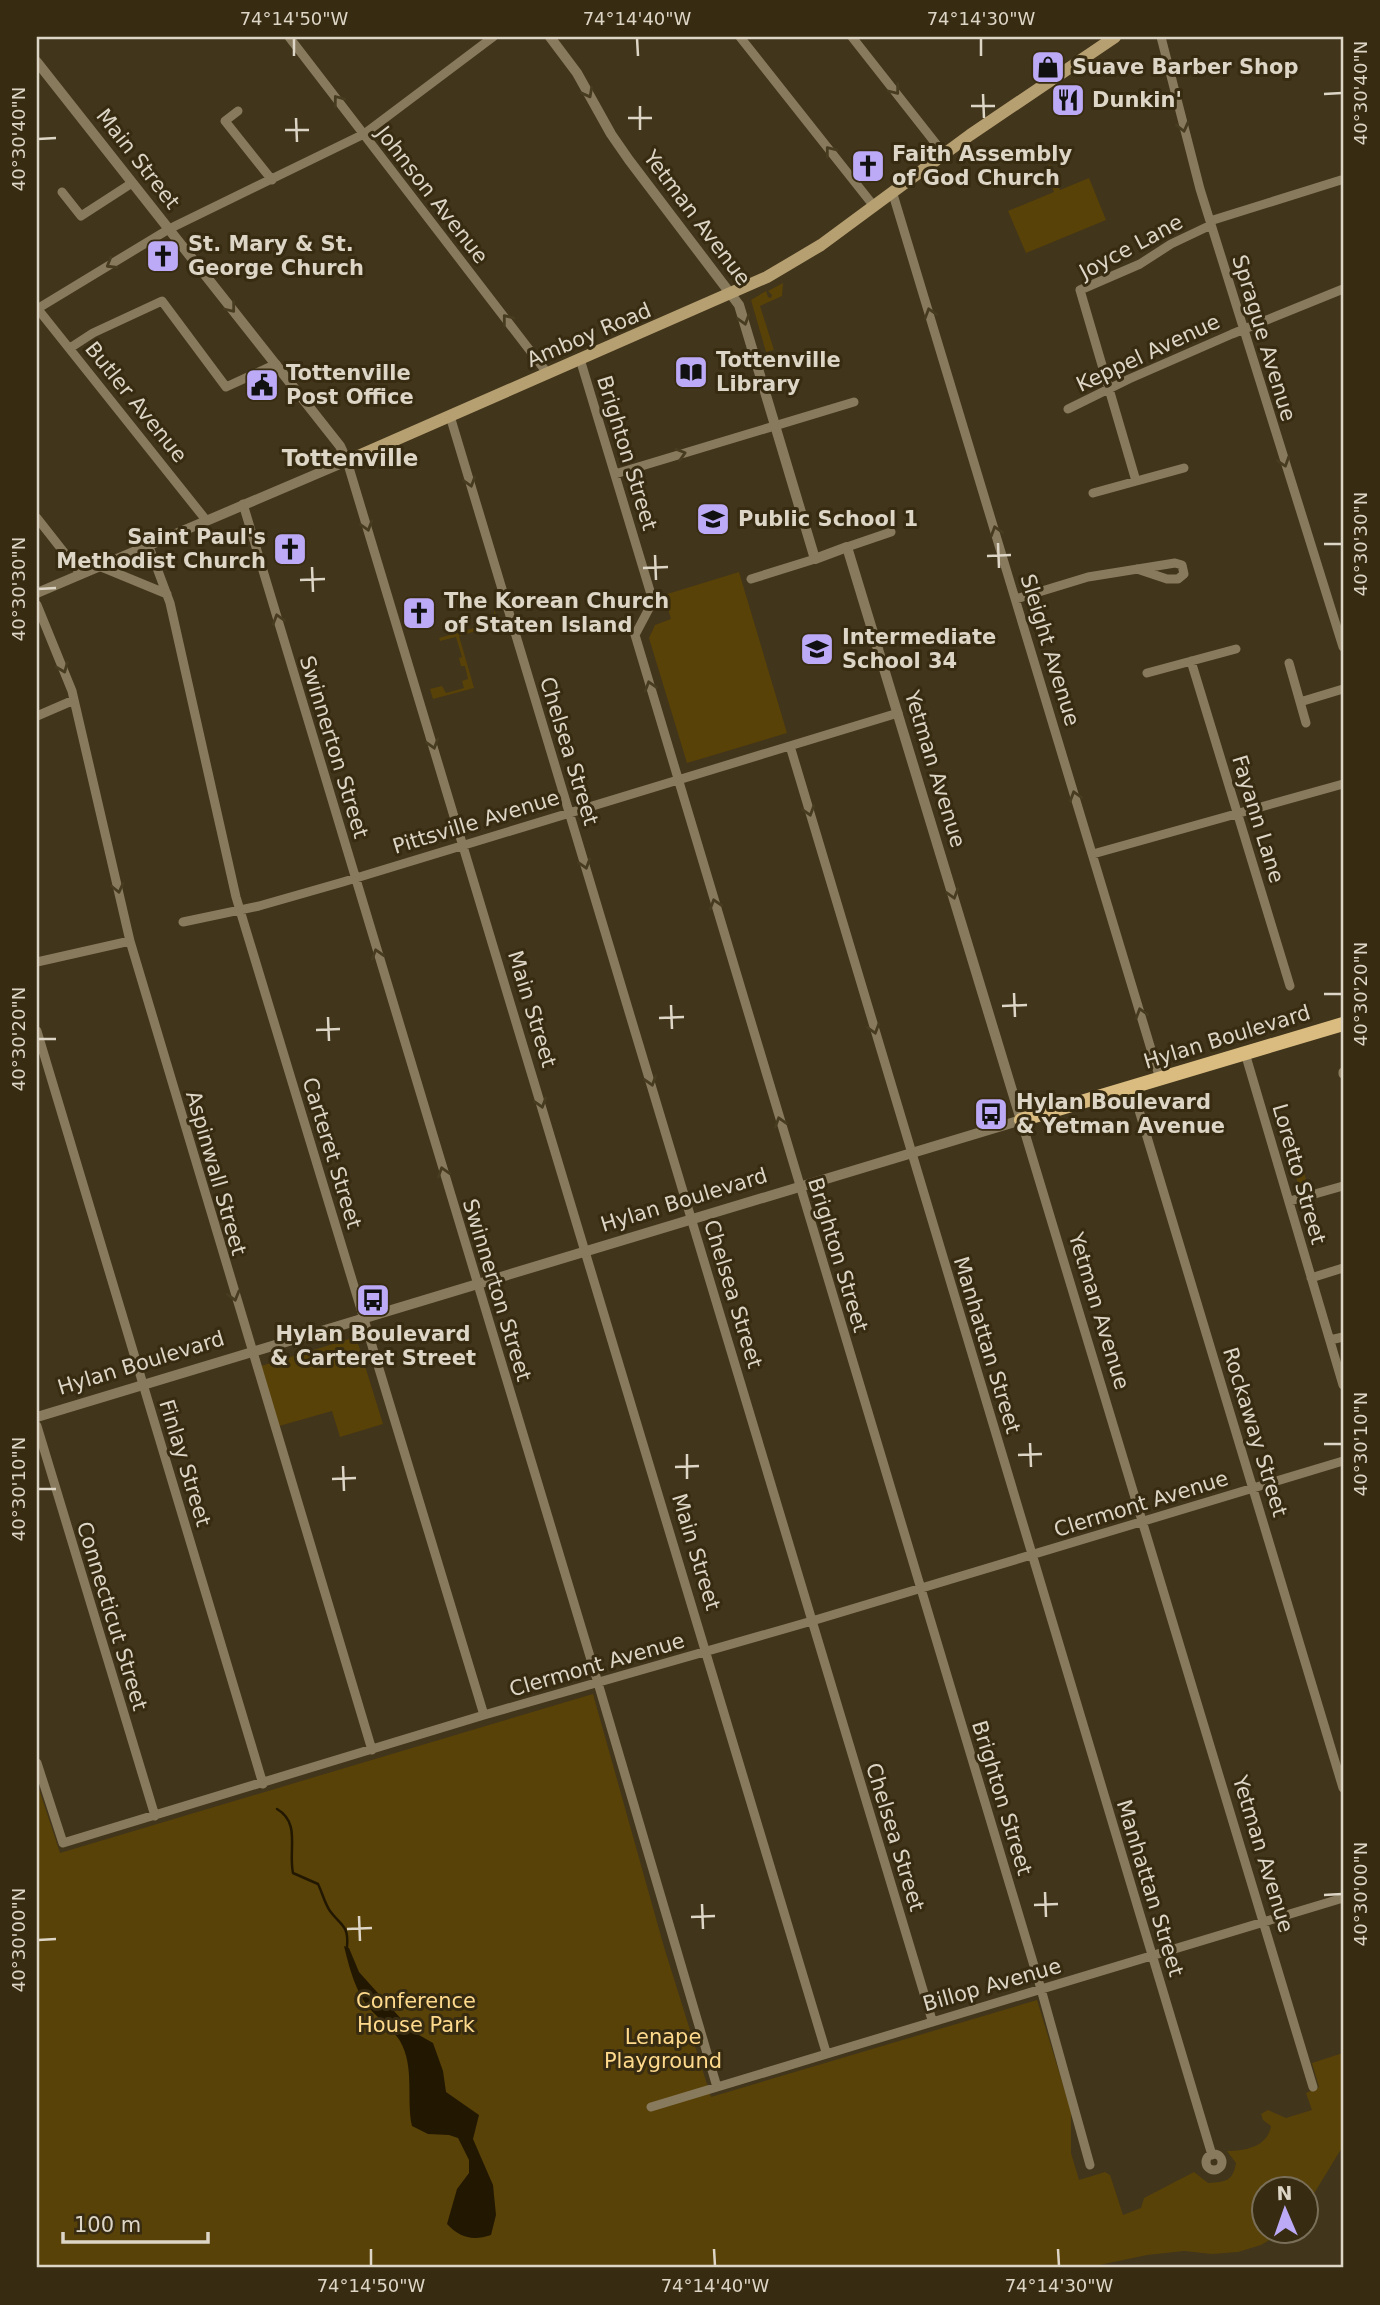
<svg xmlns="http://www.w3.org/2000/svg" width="1380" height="2305" viewBox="0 0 1380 2305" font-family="'DejaVu Sans',sans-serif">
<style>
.green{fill:#594208}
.water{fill:#221802}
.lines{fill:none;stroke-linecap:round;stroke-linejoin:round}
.stream{stroke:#221802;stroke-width:2.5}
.minor{stroke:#887a5d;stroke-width:9}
.tertiary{stroke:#887a5d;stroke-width:10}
.secondary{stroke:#b69f71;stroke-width:12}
.primary{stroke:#dabc80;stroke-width:14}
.oneway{stroke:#473b20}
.ticks{fill:none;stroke:#ddd5c6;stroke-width:2.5}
.labels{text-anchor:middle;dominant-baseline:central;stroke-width:6;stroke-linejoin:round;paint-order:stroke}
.poi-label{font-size:21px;font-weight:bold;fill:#ddd5c6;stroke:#372b11;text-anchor:start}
.street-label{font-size:21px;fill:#ddd5c6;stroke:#372b11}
.park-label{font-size:21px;fill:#ffda8d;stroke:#372b11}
.neighbourhood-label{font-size:23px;font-weight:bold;fill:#ddd5c6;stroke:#372b11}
.neatline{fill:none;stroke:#ddd5c6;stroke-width:2.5}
.ticks-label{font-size:18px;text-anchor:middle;fill:#ddd5c6}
</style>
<rect width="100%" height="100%" fill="#41351b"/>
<!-- green -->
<path class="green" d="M1050,165L1060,190L1089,178L1106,220L1026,253L1008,211L1054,192L1045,167Z
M783,283L782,296L760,306L774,350L766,352L751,300L766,291L768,297L771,298L772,295L768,291Z
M739,572L787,733L687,763L649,638L655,625L671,619L664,595Z
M494,609L499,624L459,636L474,688L433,699L430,689L442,686L446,693L464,688L462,681L468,679L465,666H461L459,658L462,657L456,637L440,641L439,638L495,622Z
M1291,1128L1295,1141L1293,1147L1298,1151L1309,1190L1301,1193L1282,1131Z
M356,1337L383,1424L340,1437L332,1411L279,1426L261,1366Z
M593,1694L664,1947L711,2097L1037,2000L1071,2111V2153L1079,2180L1105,2172L1110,2175L1123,2215L1141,2208L1144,2198L1194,2172L1208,2183C1226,2182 1233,2181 1236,2163L1227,2151C1244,2151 1268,2147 1271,2126L1263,2120L1261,2114L1268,2110L1286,2118L1312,2110L1306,2093L1319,2087L1312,2063L1343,2053V2146L1307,2205L1306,2190H1264V2232H1283L1261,2245L1238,2252L1212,2254L1184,2251L1147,2255L1085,2268H37V1783L60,1853Z"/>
<!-- water -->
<path class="water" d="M344,1946L349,1948L359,1972L412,2031L433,2043L443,2071L446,2092L479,2115L473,2139L493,2185L496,2215L491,2235C473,2241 460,2238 447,2224L457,2189L469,2173V2160L458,2138L449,2135L428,2134L412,2126C406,2099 415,2067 400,2041C395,2032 379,2019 371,2010C356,1994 349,1967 344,1946Z"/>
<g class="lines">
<!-- stream -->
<path class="stream" d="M277,1809C301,1823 288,1850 293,1873L318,1884C322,1892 325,1904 330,1911C341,1926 349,1925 347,1947"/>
<!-- minor -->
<path class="minor" d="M289,37L548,374
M740,37L873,205
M852,37L944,154
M1161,37L1200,189L1343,647
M238,111L225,121L272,180
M892,191L1160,1079
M62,192L81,216L132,183
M1210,221L1341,180
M37,308L206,520
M37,309L169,229L364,134L493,37
M70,348L93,333L162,301L226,387L276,364
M580,359L653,601L635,635L1041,1989L1090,2165
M1068,409L1129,379L1232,334L1343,289
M450,416L932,2020
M347,461L826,2052
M615,474L854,402
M1136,481L1080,290L1140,264L1171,244L1211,225
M1093,493L1184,468
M243,504L598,1683L717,2087
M37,518L81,574
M148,544L170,603L236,897L484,1715
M847,547L891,532
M99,566L167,594
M751,579L815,559
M1016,599L1088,577L1175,563L1182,565L1184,574L1178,579H1167L1137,569
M37,605L72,691L130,941L372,1750
M1191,661L1290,986
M1289,663L1306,723
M1147,673L1236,649
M1300,702L1343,689
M37,716L74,700
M790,746L1212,2155
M1093,854L1343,784
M183,922L259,906L343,882L898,713
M37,962L130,941
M37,1031L263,1784
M1245,1053L1343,1385
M1343,1072V1074
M1132,1087L1343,1788
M1021,1120L1313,2087
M1290,1201L1343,1186
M1311,1278L1343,1268
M1330,1340L1343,1337
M37,1426L155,1816
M37,1763L63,1843L484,1715L812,1621L1343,1461
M651,2107L1343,1898
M1206 2162a8 8 0 1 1 16 0a8 8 0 1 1-16 0Z"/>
<!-- tertiary -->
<path class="tertiary" d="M37,62L340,446L347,461L37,593
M37,1417L1021,1120L847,547L815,559L739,305L629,160L611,134L577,73L550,37"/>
<!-- secondary -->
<path class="secondary" d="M347,461L767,277L821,245L970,135L1115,37"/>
<!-- primary -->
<path class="primary" d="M1021,1120L1343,1024"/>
</g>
<!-- one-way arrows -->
<defs><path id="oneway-chevron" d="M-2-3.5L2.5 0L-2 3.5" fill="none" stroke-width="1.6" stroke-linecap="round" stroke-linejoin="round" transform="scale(1.75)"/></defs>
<g class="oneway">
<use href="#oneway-chevron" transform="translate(895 90) rotate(52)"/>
<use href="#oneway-chevron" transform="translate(588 93) rotate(62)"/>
<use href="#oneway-chevron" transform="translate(338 100) rotate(-127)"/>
<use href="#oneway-chevron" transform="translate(1183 127) rotate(76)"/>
<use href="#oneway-chevron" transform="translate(830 151) rotate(-128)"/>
<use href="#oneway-chevron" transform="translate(111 264) rotate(149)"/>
<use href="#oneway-chevron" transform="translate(231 308) rotate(52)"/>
<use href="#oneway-chevron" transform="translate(930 313) rotate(-107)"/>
<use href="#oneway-chevron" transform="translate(507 319) rotate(-128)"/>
<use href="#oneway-chevron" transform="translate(744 320) rotate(73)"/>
<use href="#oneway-chevron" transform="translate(681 454) rotate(-17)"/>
<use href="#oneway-chevron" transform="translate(1284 462) rotate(72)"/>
<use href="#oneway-chevron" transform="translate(470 482) rotate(73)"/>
<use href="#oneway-chevron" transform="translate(367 526) rotate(73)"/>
<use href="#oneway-chevron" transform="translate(996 531) rotate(-107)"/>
<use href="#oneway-chevron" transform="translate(278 619) rotate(-107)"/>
<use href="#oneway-chevron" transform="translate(63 668) rotate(68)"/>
<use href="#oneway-chevron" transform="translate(650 686) rotate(-107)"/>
<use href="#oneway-chevron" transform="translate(433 744) rotate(73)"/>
<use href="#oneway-chevron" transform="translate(1075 796) rotate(-107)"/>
<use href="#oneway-chevron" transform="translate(809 811) rotate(73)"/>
<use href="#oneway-chevron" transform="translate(585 864) rotate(73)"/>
<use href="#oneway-chevron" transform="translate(118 888) rotate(77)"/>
<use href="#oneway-chevron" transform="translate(953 894) rotate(73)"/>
<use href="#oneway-chevron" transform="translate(715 904) rotate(-107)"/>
<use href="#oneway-chevron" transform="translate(377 954) rotate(-107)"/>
<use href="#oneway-chevron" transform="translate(1141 1013) rotate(-107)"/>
<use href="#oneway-chevron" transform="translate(874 1029) rotate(73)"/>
<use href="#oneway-chevron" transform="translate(651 1081) rotate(73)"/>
<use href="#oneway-chevron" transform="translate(541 1103) rotate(73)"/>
<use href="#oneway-chevron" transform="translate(780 1122) rotate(-107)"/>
<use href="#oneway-chevron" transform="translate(443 1172) rotate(-107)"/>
<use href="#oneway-chevron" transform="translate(234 1296) rotate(74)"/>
</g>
<!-- ticks -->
<path class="ticks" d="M294,38V56M637,38L638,56M981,38V56M983,94L984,118M1324,94L1342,93M640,106V130M971,106H995M296,118L297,142M628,118H652M285,130H309M38,139L56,138M998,543L999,568M1324,544H1342M655,555L656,580M987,556L1011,555M312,567L313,592M643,568L668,567M300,580L325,579M38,589L56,588M1014,993L1015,1017M1324,994H1342M671,1005L672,1029M1002,1006L1027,1005M328,1017L329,1041M659,1018L684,1017M316,1030L340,1029M38,1039H56M1030,1443L1031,1467M1324,1444H1342M687,1454V1479M1018,1455L1042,1454M343,1466L344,1491M675,1467L699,1466M332,1479L356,1478M38,1489H56M1045,1892L1046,1917M1324,1895L1342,1894M702,1904L703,1929M1034,1905L1058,1904M359,1916L360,1941M691,1917L715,1916M347,1929L372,1928M38,1940L56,1939M371,2249V2266M714,2249L715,2266M1058,2249L1059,2266"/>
<!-- icons -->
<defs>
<g id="shop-square" transform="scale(1.75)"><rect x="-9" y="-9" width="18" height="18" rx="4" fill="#bcaaf6" stroke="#372b11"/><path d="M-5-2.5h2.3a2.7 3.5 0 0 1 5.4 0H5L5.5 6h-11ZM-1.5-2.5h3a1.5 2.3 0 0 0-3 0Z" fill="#111"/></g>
<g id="restaurant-square" transform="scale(1.75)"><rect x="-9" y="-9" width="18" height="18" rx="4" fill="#bcaaf6" stroke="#372b11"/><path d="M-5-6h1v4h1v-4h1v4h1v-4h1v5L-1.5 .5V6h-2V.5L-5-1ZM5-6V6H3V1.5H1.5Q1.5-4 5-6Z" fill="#111"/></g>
<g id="church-square" transform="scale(1.75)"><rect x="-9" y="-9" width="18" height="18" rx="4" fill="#bcaaf6" stroke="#372b11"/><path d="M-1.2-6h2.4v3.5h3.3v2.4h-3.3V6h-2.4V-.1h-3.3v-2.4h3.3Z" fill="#111"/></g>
<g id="library-square" transform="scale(1.75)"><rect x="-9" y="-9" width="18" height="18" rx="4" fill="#bcaaf6" stroke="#372b11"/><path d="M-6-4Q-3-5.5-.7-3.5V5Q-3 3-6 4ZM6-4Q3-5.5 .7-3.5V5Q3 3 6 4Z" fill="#111"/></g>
<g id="civic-square" transform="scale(1.75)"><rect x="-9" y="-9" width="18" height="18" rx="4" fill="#bcaaf6" stroke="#372b11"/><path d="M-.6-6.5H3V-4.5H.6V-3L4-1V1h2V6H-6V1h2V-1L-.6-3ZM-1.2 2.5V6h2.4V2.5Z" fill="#111"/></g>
<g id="school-square" transform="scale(1.75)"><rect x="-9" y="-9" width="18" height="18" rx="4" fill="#bcaaf6" stroke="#372b11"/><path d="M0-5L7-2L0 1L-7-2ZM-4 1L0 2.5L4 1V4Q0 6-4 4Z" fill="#111"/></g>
<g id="bus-square" transform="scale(1.75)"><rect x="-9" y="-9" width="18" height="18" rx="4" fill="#bcaaf6" stroke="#372b11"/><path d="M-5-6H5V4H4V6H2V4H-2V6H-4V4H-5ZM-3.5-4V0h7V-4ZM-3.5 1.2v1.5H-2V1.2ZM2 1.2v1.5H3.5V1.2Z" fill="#111"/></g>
</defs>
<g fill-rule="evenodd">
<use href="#shop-square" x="1048" y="67"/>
<use href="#restaurant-square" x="1068" y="100"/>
<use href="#church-square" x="868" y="166"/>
<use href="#church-square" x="163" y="256"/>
<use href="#library-square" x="691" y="372"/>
<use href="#civic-square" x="262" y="385"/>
<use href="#school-square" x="713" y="519"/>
<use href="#church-square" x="290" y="549"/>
<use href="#church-square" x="419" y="613"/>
<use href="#school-square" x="817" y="649"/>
<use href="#bus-square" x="991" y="1114"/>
<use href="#bus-square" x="373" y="1300"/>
</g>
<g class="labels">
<!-- poi labels -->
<g class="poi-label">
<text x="1072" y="67">Suave Barber Shop</text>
<text x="1092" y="100">Dunkin'</text>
<text x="892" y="154">Faith Assembly<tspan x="892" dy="24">of God Church</tspan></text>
<text x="188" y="244">St. Mary &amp; St.<tspan x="188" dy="24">George Church</tspan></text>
<text x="716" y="360">Tottenville<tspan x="716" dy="24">Library</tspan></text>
<text x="286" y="373">Tottenville<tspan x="286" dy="24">Post Office</tspan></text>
<text x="738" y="519">Public School 1</text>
<text x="266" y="537" text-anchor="end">Saint Paul's<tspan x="266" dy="24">Methodist Church</tspan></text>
<text x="444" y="601">The Korean Church<tspan x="444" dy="24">of Staten Island</tspan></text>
<text x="842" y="637">Intermediate<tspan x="842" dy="24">School 34</tspan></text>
<text x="1016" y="1102">Hylan Boulevard<tspan x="1016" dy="24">&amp; Yetman Avenue</tspan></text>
<text x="373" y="1334" text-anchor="middle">Hylan Boulevard<tspan x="373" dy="24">&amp; Carteret Street</tspan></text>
</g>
<!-- street labels -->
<g class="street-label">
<text transform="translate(138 159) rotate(52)">Main Street</text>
<text transform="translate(432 195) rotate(52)">Johnson Avenue</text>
<text transform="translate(697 218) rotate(53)">Yetman Avenue</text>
<text transform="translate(1131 247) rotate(-28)">Joyce Lane</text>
<text transform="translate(589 335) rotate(-23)">Amboy Road</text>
<text transform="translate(1264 338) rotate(73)">Sprague Avenue</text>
<text transform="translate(1148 353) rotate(-25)">Keppel Avenue</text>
<text transform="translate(136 402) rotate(51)">Butler Avenue</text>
<text transform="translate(627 453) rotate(73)">Brighton Street</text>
<text transform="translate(1050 650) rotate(73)">Sleight Avenue</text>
<text transform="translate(334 747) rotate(73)">Swinnerton Street</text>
<text transform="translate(569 751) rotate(73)">Chelsea Street</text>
<text transform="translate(935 769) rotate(73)">Yetman Avenue</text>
<text transform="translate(1258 819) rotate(73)">Fayann Lane</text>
<text transform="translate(476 822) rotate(-17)">Pittsville Avenue</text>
<text transform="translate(532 1009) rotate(73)">Main Street</text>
<text transform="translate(1227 1037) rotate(-17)">Hylan Boulevard</text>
<text transform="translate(332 1153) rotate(73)">Carteret Street</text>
<text transform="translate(216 1173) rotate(74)">Aspinwall Street</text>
<text transform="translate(1299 1174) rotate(74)">Loretto Street</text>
<text transform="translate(684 1200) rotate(-17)">Hylan Boulevard</text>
<text transform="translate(838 1255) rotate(73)">Brighton Street</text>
<text transform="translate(497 1290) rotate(73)">Swinnerton Street</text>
<text transform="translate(733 1294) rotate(73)">Chelsea Street</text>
<text transform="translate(1099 1311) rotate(73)">Yetman Avenue</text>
<text transform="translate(987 1345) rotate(73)">Manhattan Street</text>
<text transform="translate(141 1363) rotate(-17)">Hylan Boulevard</text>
<text transform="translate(1255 1432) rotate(73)">Rockaway Street</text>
<text transform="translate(185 1463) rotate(73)">Finlay Street</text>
<text transform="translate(1141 1504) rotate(-17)">Clermont Avenue</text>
<text transform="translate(696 1552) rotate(73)">Main Street</text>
<text transform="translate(112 1616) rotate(73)">Connecticut Street</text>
<text transform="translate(597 1665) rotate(-16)">Clermont Avenue</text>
<text transform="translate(1002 1798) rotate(73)">Brighton Street</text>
<text transform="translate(895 1837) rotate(73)">Chelsea Street</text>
<text transform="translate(1263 1854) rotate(73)">Yetman Avenue</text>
<text transform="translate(1150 1888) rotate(73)">Manhattan Street</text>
<text transform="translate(992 1985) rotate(-16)">Billop Avenue</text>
</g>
<!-- park labels -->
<g class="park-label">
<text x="416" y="2001">Conference<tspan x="416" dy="24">House Park</tspan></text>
<text x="663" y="2037">Lenape<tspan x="663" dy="24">Playground</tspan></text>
</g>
<!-- neighbourhood labels -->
<g class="neighbourhood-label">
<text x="350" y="458">Tottenville</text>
</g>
</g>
<!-- border -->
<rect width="1380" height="2305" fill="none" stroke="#372b11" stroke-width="77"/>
<!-- north arrow -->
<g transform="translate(1285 2210) rotate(358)"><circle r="33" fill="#372b11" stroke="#796f59" stroke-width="2"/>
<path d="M0-5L12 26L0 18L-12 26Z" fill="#bcaaf6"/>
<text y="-10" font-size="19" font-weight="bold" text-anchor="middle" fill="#ddd5c6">N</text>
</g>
<!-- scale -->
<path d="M63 2232v10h145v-10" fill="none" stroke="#ddd5c6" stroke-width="3.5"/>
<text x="74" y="2232" font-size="21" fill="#ddd5c6" stroke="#372b11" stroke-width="5" paint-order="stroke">100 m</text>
<rect x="38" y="38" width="1304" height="2228" class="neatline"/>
<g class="ticks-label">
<text x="294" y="25">74°14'50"W</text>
<text x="637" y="25">74°14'40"W</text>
<text x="981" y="25">74°14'30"W</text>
<text transform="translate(1361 93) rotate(-90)" y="6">40°30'40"N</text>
<text transform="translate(19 139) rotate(-90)" y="6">40°30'40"N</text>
<text transform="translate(1361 544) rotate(-90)" y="6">40°30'30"N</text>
<text transform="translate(19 589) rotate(-90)" y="6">40°30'30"N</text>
<text transform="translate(1361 994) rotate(-90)" y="6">40°30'20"N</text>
<text transform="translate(19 1039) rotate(-90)" y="6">40°30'20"N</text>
<text transform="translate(1361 1444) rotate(-90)" y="6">40°30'10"N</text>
<text transform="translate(19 1489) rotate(-90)" y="6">40°30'10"N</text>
<text transform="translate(1361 1894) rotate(-90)" y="6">40°30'00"N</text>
<text transform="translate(19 1940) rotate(-90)" y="6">40°30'00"N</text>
<text x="371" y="2292">74°14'50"W</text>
<text x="715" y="2292">74°14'40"W</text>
<text x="1059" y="2292">74°14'30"W</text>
</g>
</svg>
